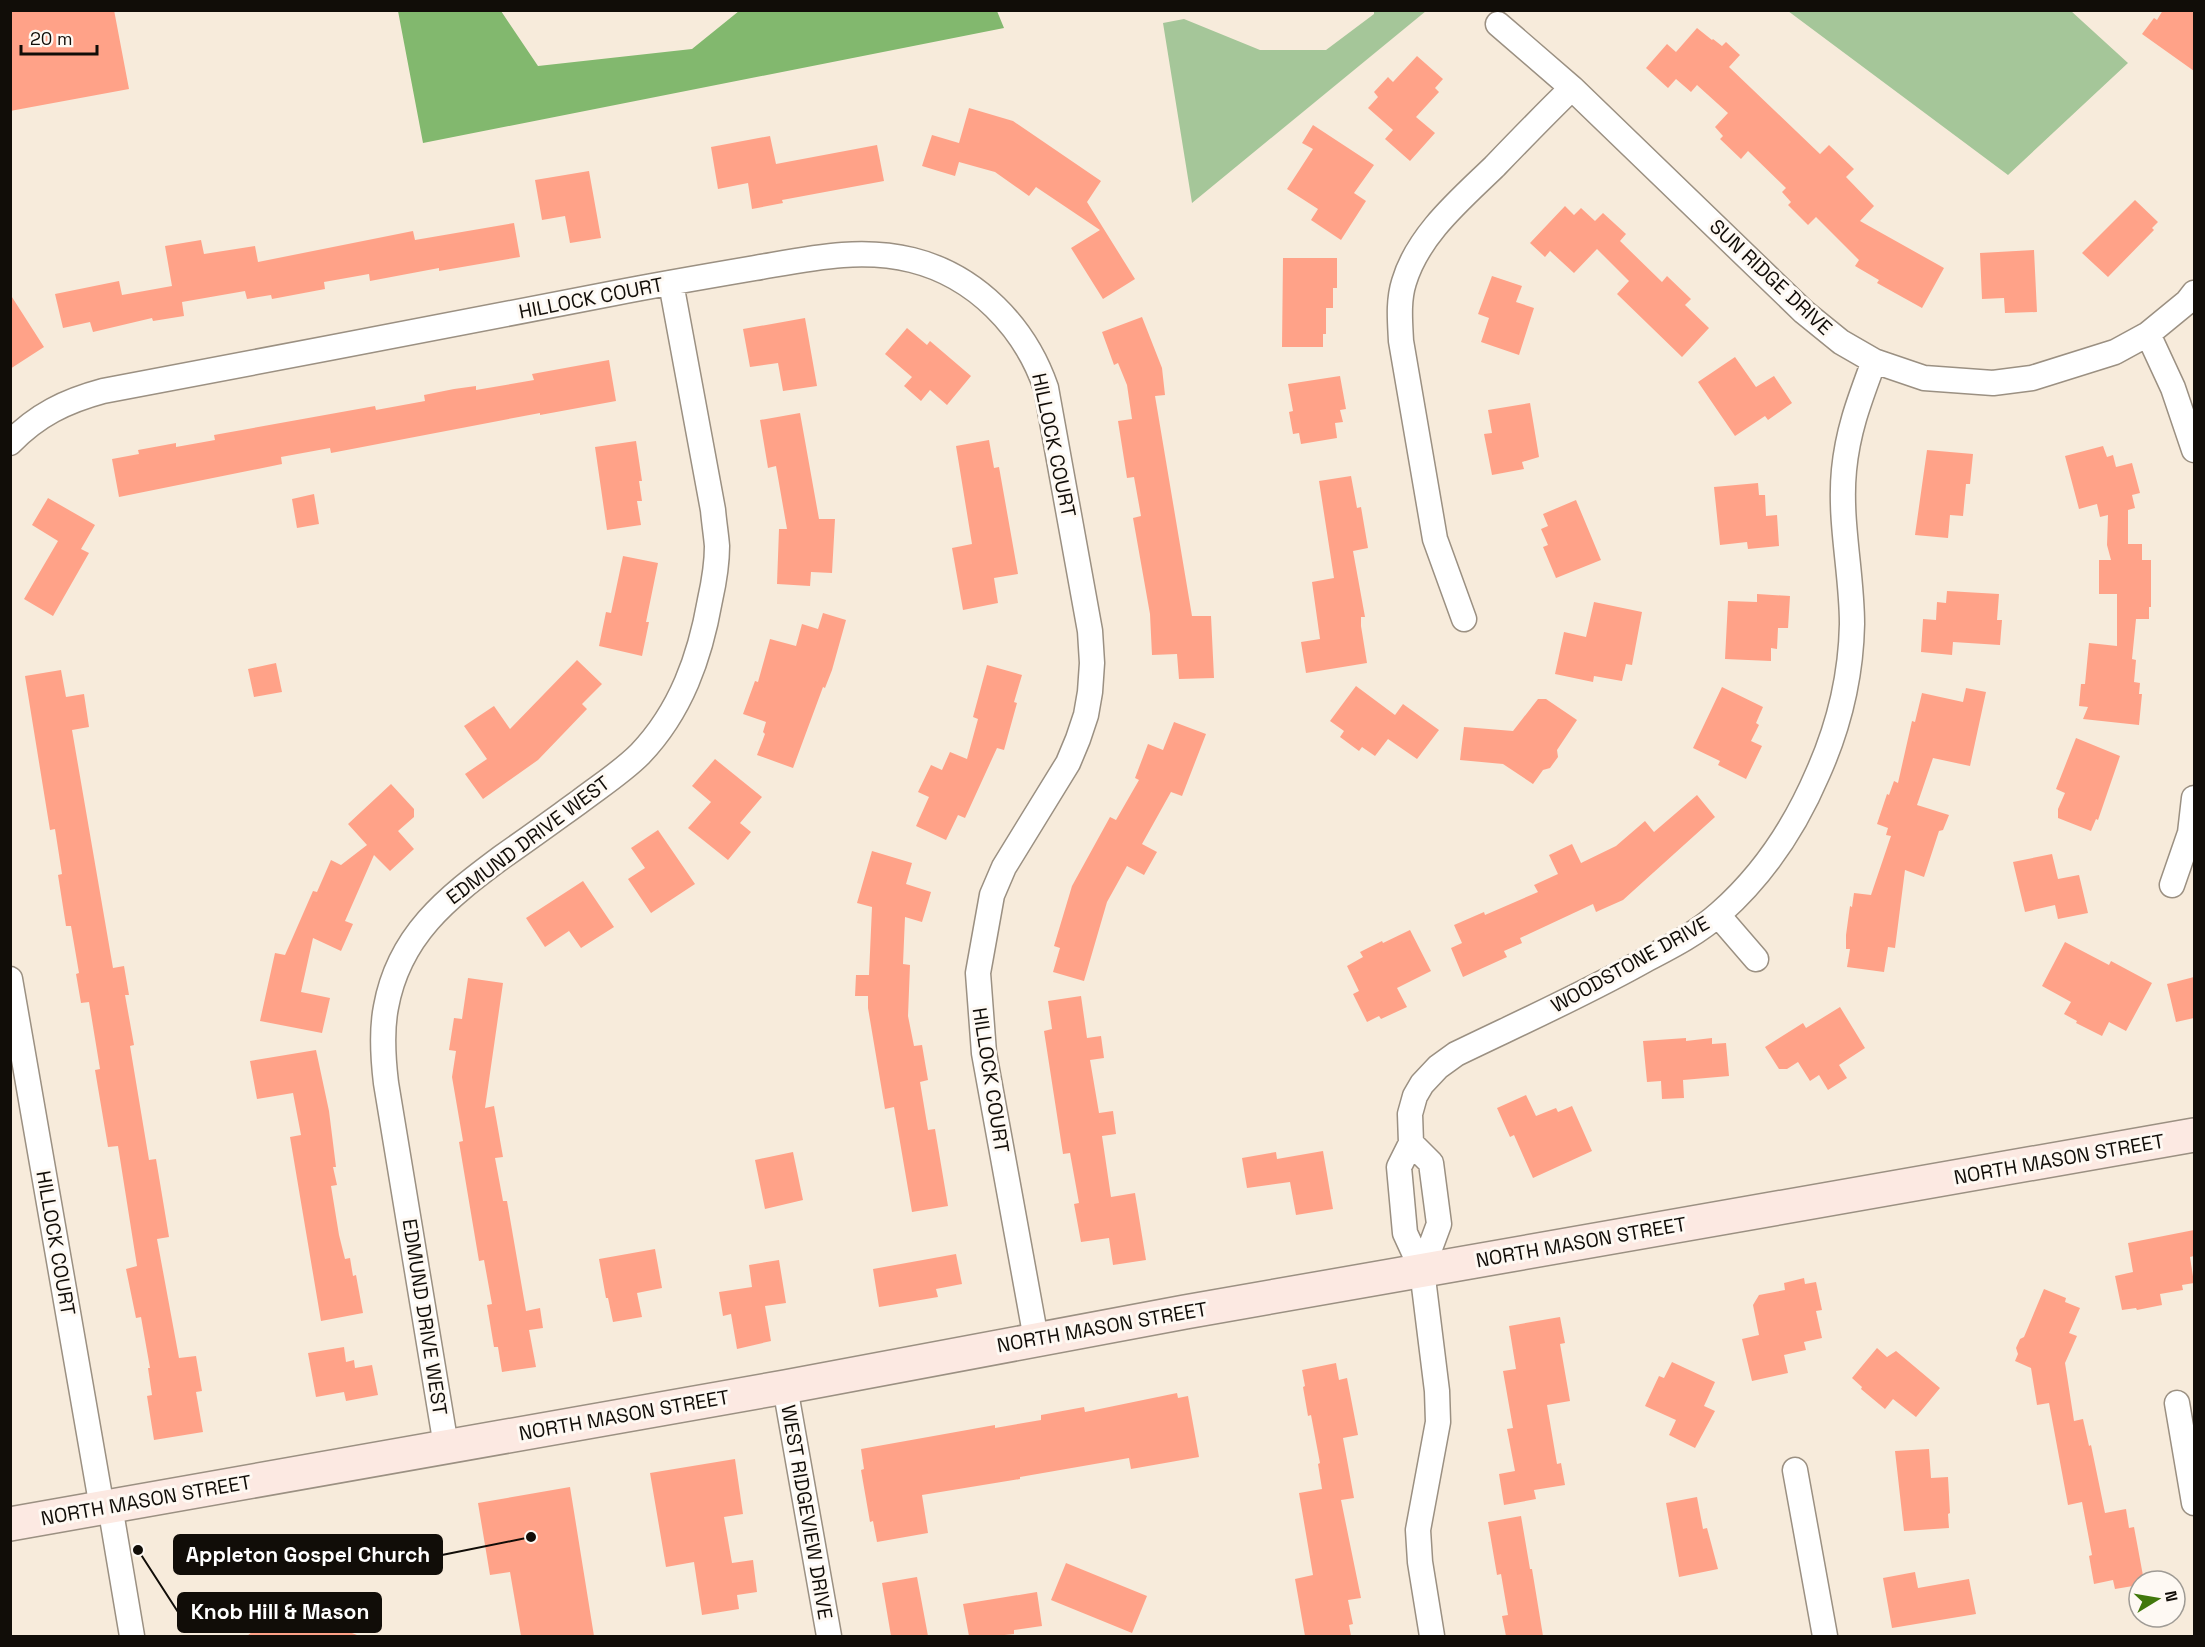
<svg xmlns="http://www.w3.org/2000/svg" width="2205" height="1647" viewBox="0 0 2205 1647" font-family="'Space Grotesk',sans-serif">
<style>
.green{fill:#a5c699}
.forest{fill:#82b86e}
.building{fill:#ffa288}
.lines{fill:none;stroke-linecap:round;stroke-linejoin:round}
.street-casing{stroke:#9b9082;stroke-width:27}
.secondary-casing{stroke:#9b9082;stroke-width:36}
.street{stroke:#fff;stroke-width:24}
.secondary{stroke:#fce9e2;stroke-width:33}
.labels{text-anchor:middle;dominant-baseline:central;stroke-width:6;stroke-linejoin:round;paint-order:stroke}
.street-label{font-size:20px;fill:#110d08;stroke:#fef9f3}
.leader{fill:none;stroke:#110d08;stroke-width:2}
.callout-dot{fill:#110d08;stroke:#fef9f3;stroke-width:2}
.callout{fill:#110d08;stroke:#110d08;stroke-width:2}
.callout-label{font-size:21px;text-anchor:middle;font-weight:bold;fill:#fff}
</style>
<rect width="100%" height="100%" fill="#f7ebdb"/>
<!-- green -->
<path class="green" d="M1374,11H1426L1192,203L1163,23L1184,19L1260,50H1326L1374,14Z
M1788,11H2071L2128,63L2008,175Z"/>
<!-- forest -->
<path class="forest" d="M398,11H501L538,66L692,49L739,11H997L1004,28L423,143Z"/>
<!-- building -->
<path class="building" d="M10,10H114L129,89L10,111Z
M2163,10H2194V71L2142,34L2154,18L2157,20Z
M1697,28L1712,40L1713,39L1722,46L1726,42L1740,55L1729,67L1820,154L1829,145L1854,169L1846,177L1874,206L1860,221L1944,268L1922,308L1877,283L1879,280L1855,266L1859,260L1816,217L1808,225L1788,205L1791,202L1782,192L1786,188L1748,151L1741,159L1720,139L1723,136L1715,127L1728,113L1697,85L1691,92L1676,79L1668,88L1646,68L1667,44L1676,52Z
M1417,56L1443,79L1435,88L1439,92L1416,117L1435,133L1410,161L1385,139L1393,130L1368,108L1378,97L1374,92L1388,77L1393,82Z
M969,108L1013,121L1101,181L1087,202L1135,279L1103,299L1071,248L1100,230L1036,187L1029,196L995,172L959,162L955,176L922,166L932,135L959,143Z
M1313,125L1374,165L1354,193L1366,201L1341,240L1311,220L1318,209L1287,189L1313,149L1302,143Z
M770,136L776,164L877,145L884,181L782,200L783,203L752,209L748,183L718,189L711,147Z
M589,171L601,238L570,243L565,216L542,220L535,180Z
M2135,200L2158,222L2152,228L2154,230L2108,277L2082,253Z
M1565,206L1574,215L1581,208L1595,221L1603,213L1626,234L1620,241L1662,282L1667,276L1691,299L1685,305L1709,328L1682,357L1617,294L1629,281L1597,249L1574,273L1550,251L1545,257L1530,243Z
M514,223L520,257L439,271V268L370,281L369,274L324,282L325,289L272,299L271,295L247,299L245,291L182,302L184,316L153,321L152,318L93,332L90,322L63,328L55,294L119,281L122,295L172,286L165,246L201,240L204,254L255,246L258,262L413,231L415,240Z
M2034,250L2037,312L2005,313L2004,298L1982,299L1980,253Z
M1283,258H1337V288H1333V308H1326V334H1323V347H1282Z
M1492,276L1522,286L1516,302L1534,308L1519,355L1481,342L1489,318L1478,314Z
M10,294L44,347L10,369Z
M1142,317L1162,368L1165,395L1155,396L1192,616H1211L1214,678L1179,679L1177,654L1152,655L1150,614L1133,518L1141,516L1134,477L1127,478L1118,421L1132,419L1127,385L1118,363L1114,365L1102,332Z
M805,318L817,386L783,391L778,363L750,367L743,329Z
M907,328L927,345L930,341L971,376L947,405L930,390L921,401L904,386L912,377L885,354Z
M1735,357L1756,387L1774,376L1792,403L1768,420L1765,416L1735,436L1698,382Z
M609,360L616,401L540,415V413L331,453L330,448L281,457L282,464L119,497L112,459L139,454L138,450L176,443V447L215,440L214,435L375,406L376,410L425,401L424,395L454,389L476,386V390L534,380L532,374Z
M1340,376L1346,409L1340,410L1343,422L1335,423L1337,438L1301,444L1299,433L1293,434L1289,412L1293,411L1288,384Z
M1530,403L1539,457L1522,462L1524,469L1492,475L1484,434L1492,433L1488,410Z
M800,413L819,519H835L832,573L811,572L810,586L777,584L779,529H787L776,466L768,468L760,420Z
M989,440L994,468L999,467L1018,574L994,578L998,603L963,610L952,548L972,544L956,446Z
M636,441L642,481H639L642,501H637L641,525L607,530L595,447Z
M2103,446L2107,457L2113,455L2116,467L2132,463L2140,493L2132,495L2135,508L2128,510V544H2142V560H2151V607H2149V619H2136L2132,659L2136,660L2134,682L2140,683L2139,694H2142L2139,725L2083,719L2088,707L2079,706L2081,684H2085L2089,643L2117,646V594H2099V560H2111L2107,545L2108,515L2100,517L2097,504L2079,509L2065,456Z
M1927,450L1973,454L1970,484H1966L1963,516L1950,515L1948,538L1915,535Z
M1351,476L1357,508L1361,507L1368,548L1353,551L1365,617H1361V626L1367,663L1306,673L1301,642L1320,639L1312,582L1334,578L1319,481Z
M1758,483L1759,495H1765L1766,516L1777,515L1779,546L1748,549L1747,542L1720,545L1714,487Z
M314,494L319,524L297,528L292,499Z
M48,498L95,525L81,549L89,553L53,616L24,599L58,541L32,525Z
M1576,500L1601,560L1556,578L1543,547L1548,545L1541,529L1548,526L1543,514Z
M623,556L658,563L646,622H649L642,656L599,646L606,612L611,613Z
M1947,591L1999,594L1997,620H2002L2000,645L1953,642L1952,655L1921,652L1923,619L1936,620L1937,602L1946,603Z
M1757,594L1790,596L1788,628H1778L1777,649L1771,648V661L1725,659L1728,601L1757,602Z
M1594,602L1642,612L1632,665L1626,664L1622,681L1594,676L1593,682L1555,674L1564,632L1586,637Z
M823,613L846,620L832,670L825,688L823,687L793,768L757,755L765,734L763,732L766,722L743,714L755,681L758,682L770,639L796,646L802,624L818,629Z
M577,660L602,684L582,704L587,709L538,760L483,799L465,774L487,759L464,726L494,706L510,729Z
M276,663L282,692L254,697L248,669Z
M987,665L1022,675L1014,702L1017,703L1004,750L997,748L965,818L958,815L946,840L916,826L929,797L918,792L931,765L942,770L950,752L967,759L978,719L973,717Z
M61,670L66,697L84,694L89,727L72,730L113,968L124,966L129,995H125L134,1045L130,1046L149,1160L156,1159L169,1237L157,1239L179,1358L196,1356L202,1391L196,1392L203,1432L154,1440L147,1396L152,1395L148,1368H150L141,1317L136,1318L126,1269L137,1266L118,1146L108,1147L95,1070L100,1069L89,1002L81,1003L76,974L79,973L71,926H66L58,875L62,874L55,829L50,830L25,676Z
M1356,686L1395,715L1403,704L1439,730L1417,759L1388,739L1375,756L1362,747L1359,751L1340,737L1344,731L1330,721Z
M1722,687L1763,707L1756,723L1759,725L1751,741L1762,746L1746,779L1718,765L1720,761L1693,748Z
M1966,688L1986,692L1970,766L1933,758L1917,805L1949,815L1943,830L1939,831L1924,877L1905,870L1895,948L1888,947L1884,972L1847,967L1850,949H1846V935L1850,906L1852,907L1854,893L1871,895L1891,836L1886,835L1888,828L1877,824L1887,794L1889,795L1894,781L1898,783L1912,721L1915,722L1922,693L1963,702Z
M1538,699H1546L1577,720L1557,750L1558,757L1550,768L1543,770L1533,784L1503,764L1460,760L1464,727L1513,731Z
M1174,722L1206,734L1182,796L1171,792L1142,844L1157,852L1144,875L1127,866L1107,902L1084,981L1053,972L1060,948L1054,946L1072,886L1110,817L1116,820L1139,780L1135,778L1148,744L1163,750Z
M2076,738L2120,756L2098,820L2096,819L2091,831L2058,818V809L2065,793L2056,789Z
M715,759L762,797L740,823L751,832L728,860L688,828L711,802L692,786Z
M391,784L414,809V817L398,831L414,849L390,871L374,855L345,921L353,924L341,951L313,938L301,992L330,998L322,1033L260,1021L275,953L285,955L313,891L317,892L331,860L341,865L367,845L348,824Z
M1697,795L1715,817L1623,900L1596,912L1593,904L1520,938L1522,943L1504,951L1507,957L1463,977L1451,948L1462,943L1454,925L1484,912L1485,915L1538,892L1534,885L1558,874L1549,855L1572,844L1581,863L1616,846L1645,821L1654,832Z
M658,830L695,884L651,913L628,879L645,868L631,848Z
M872,851L912,863L906,884L931,892L922,922L905,917L903,964L910,965L908,1016L914,1046L922,1045L928,1080L920,1082L928,1130L935,1129L948,1206L912,1212L894,1107L885,1109L868,1008V996H855L856,975H869L872,907L857,903Z
M2052,854L2058,879L2079,875L2088,913L2058,919L2055,905L2025,912L2013,862Z
M583,881L614,927L581,948L569,931L545,947L526,918Z
M1410,930L1431,971L1397,988L1407,1007L1381,1019L1379,1016L1367,1022L1353,994L1359,991L1347,966L1363,957L1360,952L1382,941L1383,943Z
M2065,942L2109,965L2111,961L2152,983L2126,1031L2109,1022L2102,1036L2076,1023L2077,1021L2064,1014L2071,1002L2042,986Z
M2194,977V1018L2176,1022L2167,984Z
M468,978L503,983L485,1108L494,1106L503,1157L495,1158L503,1201H507L526,1311L540,1308L543,1328L529,1330L536,1367L502,1372L498,1347H494L487,1305L492,1304L484,1260L479,1261L459,1142L463,1141L452,1077L456,1051L449,1050L454,1018L462,1019Z
M1081,996L1087,1038L1101,1036L1104,1058L1090,1060L1099,1113L1113,1111L1116,1134L1102,1136L1111,1197L1135,1193L1146,1260L1113,1265L1109,1238L1081,1242L1074,1204L1079,1203L1070,1153L1063,1154L1044,1031L1052,1029L1048,1001Z
M1840,1007L1865,1048L1839,1065L1847,1078L1828,1090L1819,1075L1810,1081L1798,1062L1787,1069H1779L1765,1047L1803,1023L1806,1028Z
M1686,1038V1041L1712,1038V1044L1726,1043L1729,1076L1683,1080L1684,1098L1662,1099L1661,1081L1647,1082L1643,1041Z
M316,1050L329,1111L336,1167H333L337,1185L331,1186L339,1235L345,1259L350,1258L353,1276L356,1275L363,1313L321,1321L290,1137L301,1135L293,1093L257,1099L250,1061Z
M1526,1095L1536,1116L1556,1108L1558,1112L1572,1106L1592,1151L1533,1178L1514,1135L1510,1137L1497,1108Z
M1323,1151L1333,1209L1296,1215L1290,1182L1247,1188L1242,1158L1276,1152L1277,1159Z
M793,1152L803,1200L765,1209L755,1160Z
M2194,1230V1256L2190,1257L2194,1283L2182,1285L2183,1290L2160,1294L2162,1305L2137,1310L2136,1308L2122,1310L2115,1276L2133,1272L2128,1243Z
M655,1249L662,1288L637,1293L642,1317L613,1322L608,1298H606L599,1259Z
M956,1254L962,1284L936,1289L938,1297L879,1307L873,1269Z
M779,1260L786,1303L765,1306L771,1341L737,1349L731,1314L723,1316L719,1292L752,1287L749,1265Z
M1804,1278L1805,1284L1816,1282L1822,1310L1816,1311L1822,1338L1804,1342L1806,1350L1784,1355L1788,1373L1752,1381L1742,1339L1759,1335L1753,1305L1759,1295L1785,1290L1784,1283Z
M2044,1289L2066,1298L2065,1302L2080,1308L2069,1333L2077,1336L2065,1363L2074,1421L2083,1419L2089,1446L2091,1445L2105,1513L2126,1509L2129,1528L2134,1527L2144,1581H2139V1585L2115,1589L2113,1580L2094,1584L2089,1556L2092,1555L2082,1502L2068,1505L2049,1403L2037,1405L2031,1368L2015,1361L2018,1354L2016,1348L2020,1339L2024,1337Z
M1560,1317L1565,1343L1560,1344L1570,1401L1547,1405L1557,1464L1561,1463L1565,1485L1534,1490L1536,1499L1504,1505L1499,1474L1515,1471L1507,1429L1513,1428L1503,1371L1516,1369L1509,1326Z
M344,1347L346,1362L354,1360L355,1368L372,1365L378,1395L346,1401L344,1392L316,1397L308,1353Z
M1877,1348L1887,1357L1896,1351L1940,1388L1916,1417L1893,1399L1885,1409L1861,1389L1862,1387L1852,1378Z
M1672,1362L1715,1382L1704,1406L1715,1411L1695,1448L1669,1435L1676,1420L1645,1406L1659,1376L1664,1378Z
M1336,1363L1339,1380L1347,1378L1358,1435L1343,1438L1354,1498L1341,1500L1361,1598L1348,1600L1353,1624L1349,1625L1351,1636H1305L1295,1579L1313,1575L1299,1493L1322,1489L1318,1464L1320,1463L1311,1415L1308,1416L1303,1387L1305,1386L1302,1370Z
M1177,1393L1178,1398L1188,1396L1199,1457L1131,1469L1129,1458L1020,1477V1479L922,1495L928,1533L877,1542L873,1521L870,1522L861,1470L864,1469L861,1449L995,1425V1428L1041,1420V1415L1084,1407L1085,1412Z
M1929,1449L1931,1478L1948,1477L1950,1513L1948,1514L1949,1528L1904,1531L1895,1451Z
M735,1459L743,1514L724,1517L732,1563L753,1560L757,1592L737,1595L739,1609L702,1615L694,1562L666,1567L650,1473Z
M570,1487L594,1636H521L510,1572L490,1575L478,1503Z
M1697,1497L1703,1529L1707,1528L1718,1569L1679,1577L1666,1503Z
M1521,1516L1530,1569H1532L1543,1636H1506L1502,1616L1508,1615L1501,1574L1497,1575L1488,1522Z
M1066,1563L1147,1596L1132,1633L1051,1600Z
M1915,1572L1918,1588L1969,1579L1976,1614L1892,1628L1883,1578Z
M917,1577L928,1636H891L882,1583Z
M1037,1592L1042,1626L1014,1630V1634L995,1636H969L963,1604Z
M283,1594L312,1604L314,1618L357,1635V1636H247L263,1623L261,1611Z"/>
<g class="lines">
<!-- street casing -->
<g class="street-casing">
<path id="street" d="M1498,24L1572,88L1804,312L1841,342L1874,361L1924,378L1993,383L2032,378L2115,352L2148,334L2187,302L2194,293
M2148,334L2173,388L2194,450
M10,443C37,415 66,401 103,391C274,359 444,326 615,293C661,284 708,276 755,268C808,259 859,247 912,260C976,276 1025,327 1046,388L1090,631L1092,663L1090,692L1086,715L1078,739L1068,763L1004,867L992,895L978,973L984,1053L1036,1339
M1464,619L1435,539L1401,341C1400,321 1398,301 1404,282C1418,235 1460,200 1494,167C1520,140 1545,114 1572,88
M2172,885L2190,833L2194,798
M1718,915L1756,959
M10,979L102,1508
M1411,1143L1431,1163L1439,1224L1422,1270
M785,1387L829,1636
M2177,1403L2194,1503
M446,1446L386,1083C383,1058 381,1032 386,1007C399,935 447,898 502,857C528,839 554,820 579,802C600,786 622,772 640,754C681,711 700,657 710,600C714,582 717,564 717,546C716,534 714,522 713,510L671,283
M1795,1470L1825,1636
M110,1506L132,1636
M1432,1636L1420,1562L1418,1530L1438,1422L1437,1391L1422,1270L1405,1233L1399,1167L1411,1143L1410,1114L1415,1096L1422,1084L1438,1067L1456,1054C1520,1023 1585,994 1647,959C1672,946 1699,932 1720,913C1764,874 1795,827 1818,773C1839,726 1851,676 1852,624C1852,573 1839,521 1844,470C1848,429 1860,399 1874,361"/>
</g>
<!-- secondary casing -->
<g class="secondary-casing">
<path id="secondary" d="M10,1524L785,1387L1185,1312L2194,1135"/>
</g>
<!-- street -->
<use href="#street" class="street"/>
<!-- secondary -->
<use href="#secondary" class="secondary"/>
</g>
<g class="labels">
<!-- street labels -->
<g class="street-label">
<text transform="translate(1771 277) rotate(43)">SUN RIDGE DRIVE</text>
<text transform="translate(591 298) rotate(-11)">HILLOCK COURT</text>
<text transform="translate(1054 445) rotate(78)">HILLOCK COURT</text>
<text transform="translate(528 840) rotate(-37)">EDMUND DRIVE WEST</text>
<text transform="translate(1630 964) rotate(-29)">WOODSTONE DRIVE</text>
<text transform="translate(991 1080) rotate(81)">HILLOCK COURT</text>
<text transform="translate(2059 1159) rotate(-10)">NORTH MASON STREET</text>
<text transform="translate(1581 1242) rotate(-10)">NORTH MASON STREET</text>
<text transform="translate(56 1243) rotate(80)">HILLOCK COURT</text>
<text transform="translate(425 1317) rotate(81)">EDMUND DRIVE WEST</text>
<text transform="translate(1102 1327) rotate(-10)">NORTH MASON STREET</text>
<text transform="translate(624 1415) rotate(-10)">NORTH MASON STREET</text>
<text transform="translate(146 1500) rotate(-10)">NORTH MASON STREET</text>
<text transform="translate(807 1512) rotate(80)">WEST RIDGEVIEW DRIVE</text>
</g>
</g>
<!-- callouts -->
<path class="leader" d="M531 1537L442 1555M138 1550L178 1612"/>
<g class="callout-dot">
<circle cx="531" cy="1537" r="6"/>
<circle cx="138" cy="1550" r="6"/>
</g>
<g class="callout">
<rect x="174" y="1535" width="268" height="39" rx="6"/>
<rect x="178" y="1593" width="203" height="39" rx="6"/>
</g>
<g class="callout-label">
<text x="308" y="1562">Appleton Gospel Church</text>
<text x="280" y="1619">Knob Hill &amp; Mason</text>
</g>
<!-- border -->
<rect width="2205" height="1647" fill="none" stroke="#110d08" stroke-width="24"/>
<!-- north arrow -->
<g transform="translate(2157 1599) rotate(79)"><circle r="28" fill="#fef9f3" stroke="#9f9b95" stroke-width="1.5"/>
<path d="M0-4.5L10 22L0 15L-10 22Z" fill="#41780b"/>
<text y="-9" font-size="16" font-weight="bold" text-anchor="middle" fill="#110d08">N</text>
</g>
<!-- scale -->
<path d="M21 45v9h76v-9" fill="none" stroke="#110d08" stroke-width="3"/>
<text x="30" y="45" font-size="18" fill="#110d08" stroke="#fef9f3" stroke-width="4.5" paint-order="stroke">20 m</text>
</svg>
